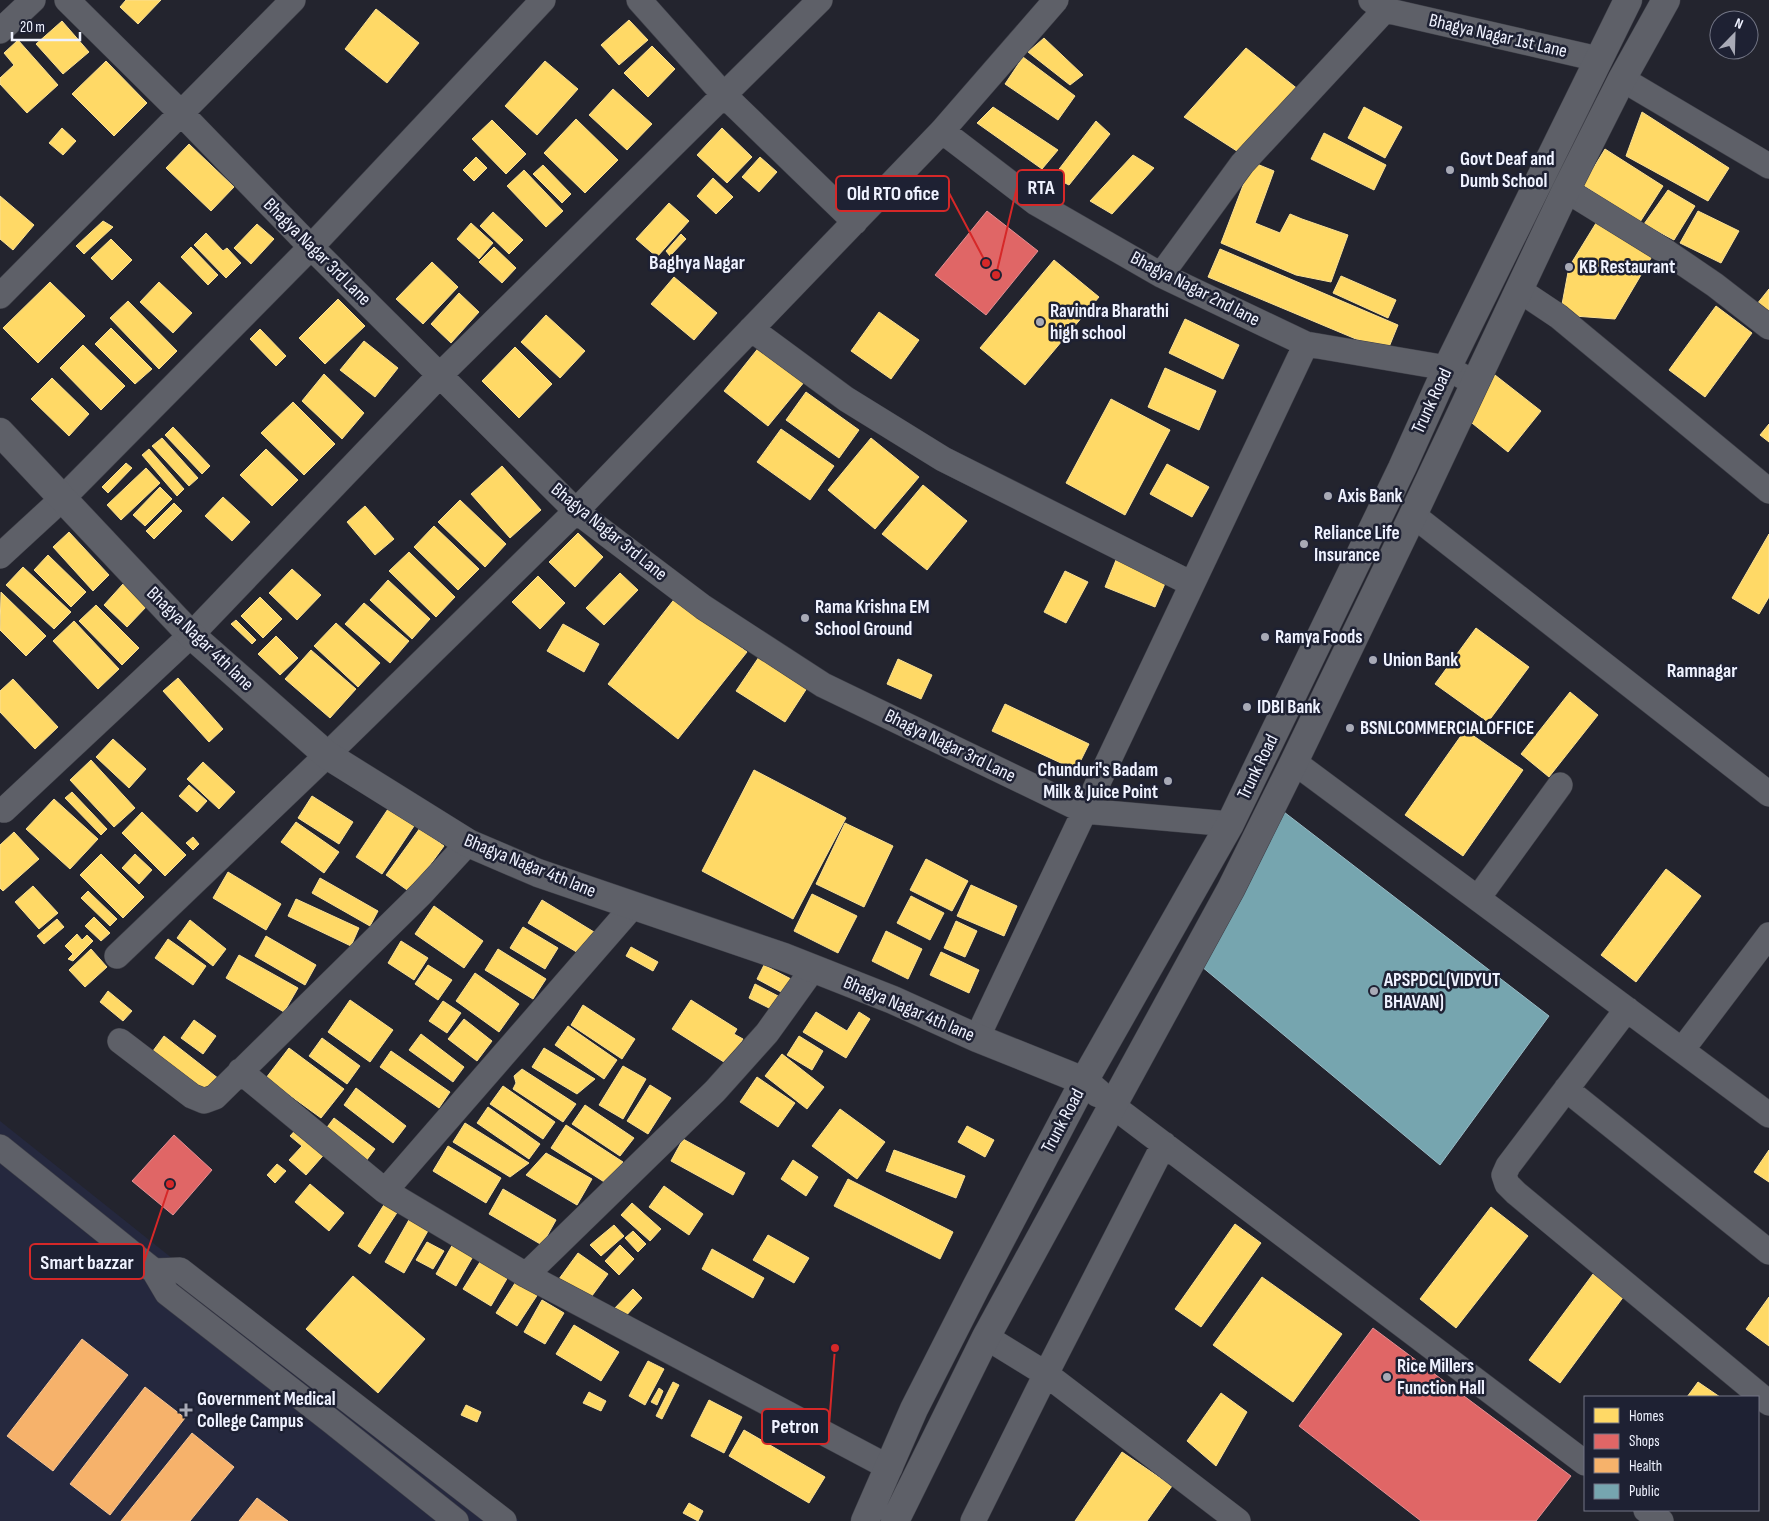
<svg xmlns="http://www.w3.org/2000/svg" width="1769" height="1521" viewBox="0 0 1769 1521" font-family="'Sofia Sans Condensed',sans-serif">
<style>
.built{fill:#25283e}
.homes{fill:#ffd966;stroke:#fae094}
.shops{fill:#e06666;stroke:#e49094}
.health{fill:#f6b26b;stroke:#f4c597}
.public{fill:#76a5af;stroke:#9abcc7}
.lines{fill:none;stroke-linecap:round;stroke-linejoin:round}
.minor-casing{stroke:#3e3f48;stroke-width:26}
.secondary-casing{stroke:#3e3f48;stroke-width:29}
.minor{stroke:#5e6068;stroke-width:25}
.secondary{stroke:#5e6068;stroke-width:28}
.poi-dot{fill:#a8aab6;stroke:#1e2133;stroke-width:2}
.labels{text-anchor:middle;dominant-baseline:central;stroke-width:5;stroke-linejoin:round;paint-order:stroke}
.street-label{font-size:19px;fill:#eff2ff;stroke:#1e2133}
.poi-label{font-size:19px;font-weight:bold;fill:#eff2ff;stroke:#1e2133;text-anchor:start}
.neighbourhood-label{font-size:20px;font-weight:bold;fill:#eff2ff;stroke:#1e2133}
.leader{fill:none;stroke:#d62828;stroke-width:2}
.callout-dot{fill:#d62828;stroke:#1e2133;stroke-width:2}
.callout{fill:#1e2133;stroke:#d62828;stroke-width:2}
.callout-label{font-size:20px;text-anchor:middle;font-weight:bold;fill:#eff2ff}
</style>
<rect width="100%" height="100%" fill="#23242e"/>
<!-- built -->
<path class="built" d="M0,1121L222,1298L520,1521H0Z"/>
<!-- homes -->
<path class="homes" d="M126,0H161L138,24L120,7Z
M376,9L419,43L387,83L345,49Z
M629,20L648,40L619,65L601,45Z
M62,21L89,52L63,74L36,44Z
M1044,38L1083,75L1070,85L1028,52Z
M18,40L58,85L27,113L0,84V78L14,65L4,53Z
M652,46L675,69L648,97L624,73Z
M1246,48L1299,90L1240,153L1184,117Z
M1023,57L1075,96L1058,120L1005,84Z
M106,61L147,103L114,136L72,94Z
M545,61L578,89L537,135L505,106Z
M613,89L652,124L627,150L589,115Z
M993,107L1058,150L1042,169L977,123Z
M1364,107L1402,127L1385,158L1348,138Z
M1642,112L1729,168L1708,201L1626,156Z
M576,119L618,160L585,193L544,153Z
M492,120L526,154L506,174L472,139Z
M1096,121L1110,134L1069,185L1053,177Z
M62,128L76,141L63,155L49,143Z
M722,128L752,157L727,183L697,155Z
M1324,133L1386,165L1374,190L1311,159Z
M189,144L234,187L211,211L166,168Z
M1605,149L1663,186L1640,222L1583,185Z
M1133,155L1154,168L1112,214L1090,201Z
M476,157L487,168L474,181L463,170Z
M760,157L777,172L759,192L742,177Z
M1252,162L1274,171L1255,223L1280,233L1290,214L1302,219L1348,235L1331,282L1296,275L1221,243Z
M543,165L571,194L562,203L533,174Z
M524,170L563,211L546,227L507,186Z
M713,178L733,197L716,214L697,196Z
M1668,190L1695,206L1674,240L1644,224Z
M0,196L34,225L13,250L0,239Z
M669,203L689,221L657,257L636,239Z
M1698,211L1739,231L1721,263L1680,243Z
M493,212L523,240L509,254L480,226Z
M1601,215L1657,248L1615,319L1560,315L1569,267Z
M103,221L113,227L84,254L76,246Z
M471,223L493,243L479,259L457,239Z
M257,224L274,239L251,264L234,248Z
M206,233L223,251L227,248L241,263L226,278L194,245Z
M681,234L686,239L670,256L666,251Z
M111,239L132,260L112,280L91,258Z
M191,247L218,275L208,285L181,257Z
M494,247L516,268L502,283L479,262Z
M1220,249L1398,325L1387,352L1208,277Z
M1054,260L1099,297L1025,385L980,348Z
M432,262L458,287L423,324L396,299Z
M1341,276L1396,300L1388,318L1333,293Z
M674,277L717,313L694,340L651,304Z
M50,282L85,316L38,363L3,328Z
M159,282L192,313L173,333L140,302Z
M1769,289V321L1753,309Z
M459,293L479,312L451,343L431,324Z
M338,299L365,326L325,364L299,338Z
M128,301L177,351L159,369L110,318Z
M1716,306L1752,333L1705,397L1669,370Z
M879,312L919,340L891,379L851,351Z
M546,315L585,351L560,378L521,342Z
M1185,319L1239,345L1223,379L1169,353Z
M111,328L152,369L135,384L95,344Z
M260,329L286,356L276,366L250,339Z
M364,341L398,368L375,397L340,370Z
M83,345L125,386L101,410L60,368Z
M760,346L805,381L768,426L724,391Z
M515,347L552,384L519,418L482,381Z
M1165,368L1216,391L1199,430L1148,407Z
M324,374L364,413L342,439L302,401Z
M1495,375L1541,411L1508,452L1462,415Z
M52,378L89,414L69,436L31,399Z
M806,392L859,430L839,458L786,420Z
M1111,399L1170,430L1125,515L1066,483Z
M293,402L335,444L304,475L261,433Z
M1769,424V442L1760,435Z
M173,427L210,466L202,474L165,435Z
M781,429L834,466L810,500L757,462Z
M162,438L198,478L189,486L152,446Z
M871,438L919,477L875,529L828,490Z
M149,449L184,489L177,496L142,455Z
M266,449L298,480L272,506L240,475Z
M126,463L132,468L108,493L102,487Z
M1167,464L1209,487L1192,517L1150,494Z
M502,466L541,510L510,538L471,494Z
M146,468L160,483L121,520L107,505Z
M923,485L967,521L927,570L882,534Z
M160,487L172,499L145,526L133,515Z
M223,497L250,522L232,541L205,516Z
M460,500L506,544L485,567L438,522Z
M174,503L182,511L154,539L146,531Z
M365,506L394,539L375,555L347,522Z
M434,526L479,569L458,590L414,547Z
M69,532L109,575L93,591L53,547Z
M578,533L603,557L575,587L549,562Z
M1769,534V597L1759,614L1732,598Z
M409,552L455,597L436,617L389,571Z
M48,555L86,592L71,607L34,570Z
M1116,560L1166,581L1155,607L1105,587Z
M23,567L71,612L54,629L6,585Z
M292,569L321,595L297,620L269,593Z
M1065,571L1088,582L1066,623L1044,612Z
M620,573L638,590L604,625L586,608Z
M538,576L565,603L540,629L512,602Z
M388,580L430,619L412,639L370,600Z
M123,584L147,606L127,627L104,605Z
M1,592L46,636L26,656L0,630Z
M260,597L282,619L263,638L241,616Z
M676,597L747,652L678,739L608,684Z
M364,603L409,641L390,663L345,624Z
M96,605L139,648L122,665L79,621Z
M236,620L256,640L252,644L231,624Z
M74,621L119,669L98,689L53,641Z
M336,623L380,663L358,687L314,646Z
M563,624L599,644L584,672L547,651Z
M1476,628L1529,667L1488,722L1435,684Z
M276,636L298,658L280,675L258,654Z
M311,650L356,689L330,718L285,679Z
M759,657L807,688L785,722L736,691Z
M898,659L932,675L921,699L887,684Z
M178,678L223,729L209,742L163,691Z
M13,679L58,727L35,749L0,712V691Z
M1570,692L1598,715L1549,777L1521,754Z
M1005,704L1089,744L1076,770L992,731Z
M1465,730L1523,770L1463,856L1405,815Z
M113,739L146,769L129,788L96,757Z
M91,760L135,808L114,827L70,780Z
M203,762L235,792L219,809L187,779Z
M754,770L846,818L793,919L702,871Z
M189,785L207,801L197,812L179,796Z
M72,792L107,829L101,835L65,798Z
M312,796L353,822L339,844L298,818Z
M54,799L98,839L70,869L26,829Z
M390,806L416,823L382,874L356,857Z
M142,812L186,855L165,876L122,833Z
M296,822L339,852L324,873L281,842Z
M845,823L893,846L864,907L816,884Z
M420,828L444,846L410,892L386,875Z
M14,832L39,859L3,891L0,888V845Z
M193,837L199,844L193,850L186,843Z
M101,854L144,897L123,918L80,875Z
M135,854L152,870L139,884L122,868Z
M926,859L968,881L952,911L910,890Z
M1666,869L1701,896L1636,982L1601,955Z
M228,872L281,904L266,930L213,898Z
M320,878L378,911L370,926L312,893Z
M971,885L1017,906L1004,936L957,916Z
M33,886L58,913L39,929L15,902Z
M88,891L117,919L110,926L81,898Z
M812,894L857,916L838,953L794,931Z
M911,896L944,913L930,940L897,923Z
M296,899L359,928L351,946L288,916Z
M542,900L594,932L580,954L528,923Z
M434,906L483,941L464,968L415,934Z
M94,917L110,933L101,941L85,926Z
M57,919L64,927L44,944L37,936Z
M190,920L226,949L213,966L177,938Z
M956,921L977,931L965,957L944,948Z
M523,927L558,948L545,969L510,948Z
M886,931L922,949L908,979L872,961Z
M77,934L82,940L87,935L93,941L73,961L68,959L73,954L65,946Z
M266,936L316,965L305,985L255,956Z
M168,939L206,966L193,985L155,958Z
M401,941L428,958L414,980L388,963Z
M631,947L658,962L653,971L626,956Z
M91,949L107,967L85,987L69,970Z
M498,949L546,979L533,999L485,970Z
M941,952L979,970L969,993L930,975Z
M239,955L298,988L284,1012L226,978Z
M428,965L452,980L438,1000L415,984Z
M764,965L791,979L783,993L757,979Z
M475,973L519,1004L499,1032L456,1001Z
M755,984L780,997L773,1010L749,998Z
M108,991L132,1011L123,1021L100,1002Z
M350,1000L393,1030L370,1062L328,1032Z
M691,1000L737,1029L734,1034L743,1039L727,1064L672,1029Z
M443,1001L461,1013L447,1033L429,1021Z
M583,1005L635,1039L622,1059L571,1025Z
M816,1012L847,1031L859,1012L870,1019L846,1058L803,1032Z
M464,1019L492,1041L477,1061L448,1039Z
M194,1020L216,1036L203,1054L181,1038Z
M568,1026L617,1060L604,1079L555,1045Z
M421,1034L464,1067L453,1082L409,1050Z
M164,1036L219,1079L208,1093L153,1051Z
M799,1036L823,1051L812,1070L787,1055Z
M322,1038L360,1066L347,1084L309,1056Z
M289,1048L344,1089L321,1118L266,1078Z
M544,1048L595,1079L577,1094L532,1067Z
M391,1051L450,1092L439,1108L380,1067Z
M782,1054L824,1087L807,1109L765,1076Z
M623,1066L646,1079L623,1119L599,1105Z
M522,1069L576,1104L563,1122L513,1089L516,1083L514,1076Z
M757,1077L795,1103L778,1127L740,1102Z
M650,1085L671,1098L648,1134L627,1121Z
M503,1086L555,1122L543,1139L490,1104Z
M356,1088L406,1126L393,1143L344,1105Z
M585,1105L634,1138L620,1156L572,1124Z
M488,1107L540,1144L529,1159L477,1123Z
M840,1109L885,1142L857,1179L812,1146Z
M334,1118L375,1149L366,1161L325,1130Z
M465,1123L529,1163L510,1177L453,1142Z
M300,1125L328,1150L306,1175L289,1160L302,1146L290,1136Z
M566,1125L623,1162L609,1185L551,1148Z
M967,1126L994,1140L985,1157L958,1142Z
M683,1139L745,1173L733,1195L671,1161Z
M448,1146L501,1178L486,1203L433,1171Z
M894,1150L965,1176L956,1198L886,1171Z
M1769,1150V1182L1754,1172Z
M546,1153L592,1179L577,1205L526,1175Z
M793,1160L818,1177L806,1196L781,1179Z
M277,1164L286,1171L275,1183L267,1175Z
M848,1179L953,1232L940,1259L834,1206Z
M310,1184L344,1213L329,1231L295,1202Z
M664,1186L703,1214L689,1235L649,1207Z
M503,1189L556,1220L542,1245L489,1214Z
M387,1200L400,1208L370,1254L358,1246Z
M632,1203L661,1229L650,1241L621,1215Z
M1491,1207L1528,1236L1456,1328L1420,1299Z
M410,1218L429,1229L404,1273L385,1262Z
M1235,1224L1261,1243L1201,1327L1175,1309Z
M614,1225L624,1236L601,1256L590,1245Z
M633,1231L646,1244L638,1252L625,1238Z
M768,1235L809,1258L794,1283L753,1260Z
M427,1242L444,1251L433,1269L416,1260Z
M454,1242L475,1253L456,1286L436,1274Z
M620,1245L634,1259L619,1275L605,1261Z
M712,1249L764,1278L753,1298L702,1269Z
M578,1253L608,1274L586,1304L556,1283Z
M485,1254L512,1270L491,1306L463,1289Z
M1593,1274L1624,1296L1560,1383L1529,1360Z
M353,1276L425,1339L378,1393L306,1329Z
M1262,1277L1342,1334L1293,1402L1213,1345Z
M517,1280L538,1294L517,1326L496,1313Z
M633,1289L642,1298L624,1318L614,1309Z
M1769,1297V1346L1746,1329Z
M542,1300L564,1313L545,1344L524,1332Z
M574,1325L619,1352L601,1381L556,1354Z
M648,1361L664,1369L645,1405L629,1396Z
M673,1382L679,1385L662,1419L656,1416Z
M1698,1382L1720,1397H1687Z
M659,1388L663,1391L657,1405L651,1402Z
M589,1392L606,1401L601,1411L583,1403Z
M1221,1393L1247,1412L1216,1466L1187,1441Z
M709,1400L742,1417L724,1453L691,1436Z
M466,1405L481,1412L477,1422L461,1415Z
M744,1430L825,1477L809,1503L729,1456Z
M1122,1452L1172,1486L1147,1521H1075Z
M689,1503L703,1511L698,1521L683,1513Z"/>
<!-- shops -->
<path class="shops" d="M987,211L1038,251L986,315L935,275Z
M174,1135L212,1170L173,1215L132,1181Z
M1373,1328L1571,1476L1536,1521H1421L1299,1426Z"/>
<!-- health -->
<path class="health" d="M82,1339L128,1375L53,1471L7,1436Z
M145,1387L185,1418L110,1515L70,1484Z
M192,1433L234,1467L190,1521H121Z
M257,1498L288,1521H239Z"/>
<!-- public -->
<path class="public" d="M1284,812L1549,1016L1440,1165L1201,966Z"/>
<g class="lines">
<!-- minor casing -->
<g class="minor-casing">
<path id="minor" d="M67,0L182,114L311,247L576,511L703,607L823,685L1084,811L1230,824
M639,0L724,95L855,222
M1371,0L1385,10L1598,59
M0,31L33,0
M1622,79L1769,166
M942,131L1036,203L1161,275L1306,344L1447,368L1475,383
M1566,190L1668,253L1715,285L1769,327
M1161,275L1242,164L1385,10
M1519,290L1558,316L1769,491
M0,296L293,0
M751,329L846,399L943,459L1192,584
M1413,515L1769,794
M0,556L63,498L311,247L543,0
M1294,762L1769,1115
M4,810L191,635L440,375L820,0
M1478,898L1560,785
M117,956L327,755L576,511L942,131L1056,0
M1627,1009L1508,1166L1504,1175L1507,1184L1516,1193L1769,1403
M977,1038L1306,344
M120,1041L192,1096L204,1101L215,1097L421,894L468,843
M1682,1050L1769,935
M240,1071L385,1191L526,1275L890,1468
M1566,1089L1769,1252
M1113,1106L1585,1463
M0,1147L154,1271L167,1293L331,1421L456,1521
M385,1191L633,906
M154,1271L180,1270L504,1521
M526,1275L715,1091L767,1033L813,969
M986,1337L1046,1374L1238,1521
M1646,1510L1661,1521
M973,1521L1046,1374L1164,1144"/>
</g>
<!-- secondary casing -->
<g class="secondary-casing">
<path id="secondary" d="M0,432L191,635L327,755L468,843L538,873L784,957L893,1000L977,1038L1084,1081L1098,1093
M865,1521L914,1409L975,1289L1084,1081L1230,824L1402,468L1447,368L1628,0
M895,1521L986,1337L1231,889L1294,762L1413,515L1566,190L1622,79L1666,0"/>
</g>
<!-- minor -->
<use href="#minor" class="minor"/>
<!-- secondary -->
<use href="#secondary" class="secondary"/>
</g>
<!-- markers -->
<g class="poi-dot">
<circle cx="1450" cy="170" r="5"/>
<circle cx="1569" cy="267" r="5"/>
<circle cx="1040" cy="322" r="5"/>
<circle cx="1328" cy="496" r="5"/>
<circle cx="1304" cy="544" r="5"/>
<circle cx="805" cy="618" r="5"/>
<circle cx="1265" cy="637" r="5"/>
<circle cx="1373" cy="660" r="5"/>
<circle cx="1247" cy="707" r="5"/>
<circle cx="1350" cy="728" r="5"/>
<circle cx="1168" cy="781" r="5"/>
<circle cx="1374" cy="991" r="5"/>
<circle cx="1387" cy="1377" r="5"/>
<path d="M183.5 1402.5h5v5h5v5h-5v5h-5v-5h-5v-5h5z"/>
</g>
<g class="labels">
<!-- street labels -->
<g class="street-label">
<text transform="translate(1498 36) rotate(13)">Bhagya Nagar 1st Lane</text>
<text transform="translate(317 252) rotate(45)">Bhagya Nagar 3rd Lane</text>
<text transform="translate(1195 289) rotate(27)">Bhagya Nagar 2nd lane</text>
<text transform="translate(1432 401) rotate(-65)">Trunk Road</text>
<text transform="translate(609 532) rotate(39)">Bhagya Nagar 3rd Lane</text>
<text transform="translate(200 639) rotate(44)">Bhagya Nagar 4th lane</text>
<text transform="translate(950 746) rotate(26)">Bhagya Nagar 3rd Lane</text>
<text transform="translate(1258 767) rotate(-64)">Trunk Road</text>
<text transform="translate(530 866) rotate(22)">Bhagya Nagar 4th lane</text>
<text transform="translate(909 1009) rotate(23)">Bhagya Nagar 4th lane</text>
<text transform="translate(1063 1121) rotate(-62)">Trunk Road</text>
</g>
<!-- poi labels -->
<g class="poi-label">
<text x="1460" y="159">Govt Deaf and<tspan x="1460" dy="22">Dumb School</tspan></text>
<text x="1579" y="267">KB Restaurant</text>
<text x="1050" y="311">Ravindra Bharathi<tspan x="1050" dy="22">high school</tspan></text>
<text x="1338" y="496">Axis Bank</text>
<text x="1314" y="533">Reliance Life<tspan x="1314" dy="22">Insurance</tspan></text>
<text x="815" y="607">Rama Krishna EM<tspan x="815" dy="22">School Ground</tspan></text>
<text x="1275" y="637">Ramya Foods</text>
<text x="1383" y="660">Union Bank</text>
<text x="1257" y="707">IDBI Bank</text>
<text x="1360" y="728">BSNLCOMMERCIALOFFICE</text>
<text x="1158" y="770" text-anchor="end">Chunduri's Badam<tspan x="1158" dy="22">Milk &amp; Juice Point</tspan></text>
<text x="1384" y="980">APSPDCL(VIDYUT<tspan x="1384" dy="22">BHAVAN)</tspan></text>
<text x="1397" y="1366">Rice Millers<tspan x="1397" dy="22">Function Hall</tspan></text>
<text x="197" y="1399">Government Medical<tspan x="197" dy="22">College Campus</tspan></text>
</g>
<!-- neighbourhood labels -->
<g class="neighbourhood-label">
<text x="697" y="263">Baghya Nagar</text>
<text x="1702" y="671">Ramnagar</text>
</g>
</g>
<!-- callouts -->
<path class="leader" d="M996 275L1017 187M986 263L949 193M170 1184L144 1262M835 1348L829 1426"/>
<g class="callout-dot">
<circle cx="996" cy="275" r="5"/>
<circle cx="986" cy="263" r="5"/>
<circle cx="170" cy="1184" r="5"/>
<circle cx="835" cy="1348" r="5"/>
</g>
<g class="callout">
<rect x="1017" y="170" width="47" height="35" rx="5"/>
<rect x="836" y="176" width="113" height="35" rx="5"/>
<rect x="30" y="1244" width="114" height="35" rx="5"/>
<rect x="762" y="1409" width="67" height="35" rx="5"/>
</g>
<g class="callout-label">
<text x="1041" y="194">RTA</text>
<text x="893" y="200">Old RTO ofice</text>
<text x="87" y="1269">Smart bazzar</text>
<text x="795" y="1433">Petron</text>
</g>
<!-- legend -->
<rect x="1584" y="1396" width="175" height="115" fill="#1e2133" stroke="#727585"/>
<rect x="1594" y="1408" width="25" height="15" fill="#ffd966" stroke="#727585"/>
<text x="1629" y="1421" font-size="15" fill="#eff2ff">Homes</text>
<rect x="1594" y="1434" width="25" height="15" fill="#e06666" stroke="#727585"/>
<text x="1629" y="1446" font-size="15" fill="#eff2ff">Shops</text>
<rect x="1594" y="1458" width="25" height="15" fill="#f6b26b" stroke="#727585"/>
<text x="1629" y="1471" font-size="15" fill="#eff2ff">Health</text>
<rect x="1594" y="1484" width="25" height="15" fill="#76a5af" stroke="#727585"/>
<text x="1629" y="1496" font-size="15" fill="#eff2ff">Public</text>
<!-- north arrow -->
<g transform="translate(1734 35) rotate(23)"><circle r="24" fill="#1e2133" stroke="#727585"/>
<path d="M0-4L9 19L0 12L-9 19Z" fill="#a8aab6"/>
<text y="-8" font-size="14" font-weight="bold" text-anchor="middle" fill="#eff2ff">N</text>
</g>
<!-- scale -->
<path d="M12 32v8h68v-8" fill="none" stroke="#eff2ff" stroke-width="2.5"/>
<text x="20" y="32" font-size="15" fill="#eff2ff" stroke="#1e2133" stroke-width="4" paint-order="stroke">20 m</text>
</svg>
